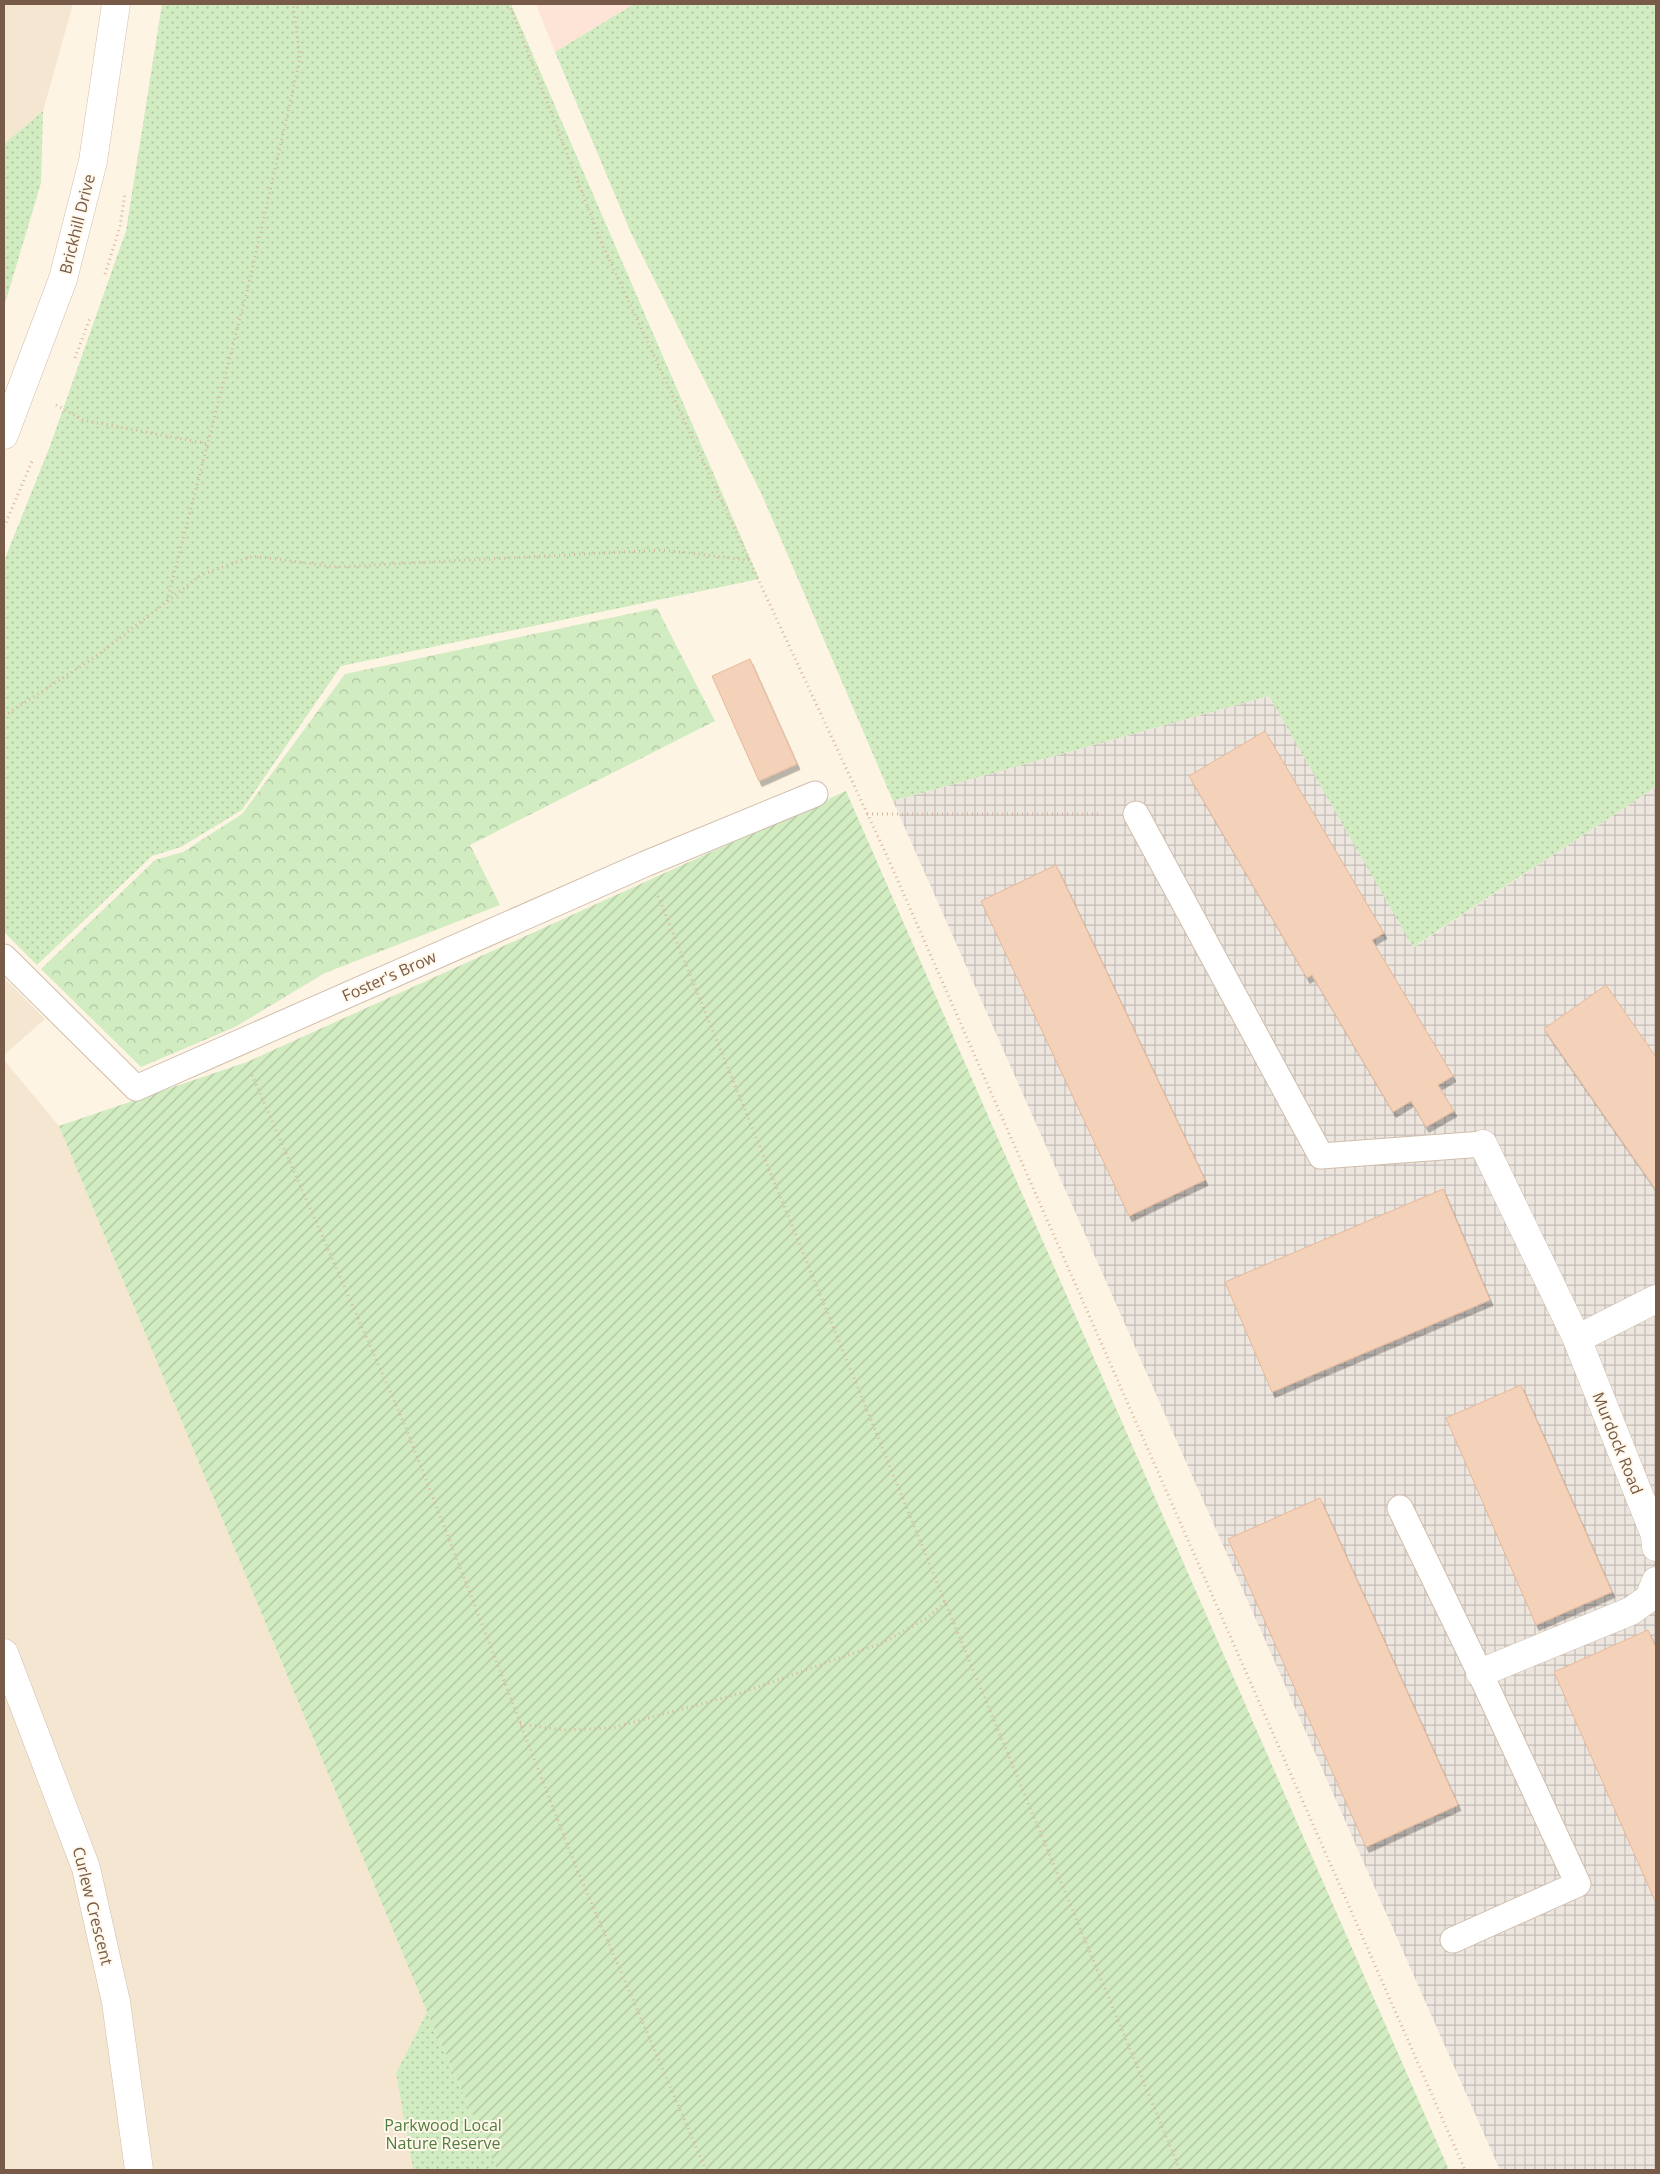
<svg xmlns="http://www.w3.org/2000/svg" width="1660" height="2174" viewBox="0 0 1660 2174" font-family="'Open Sans',sans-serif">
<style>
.residential{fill:#f5e6d2}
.commercial{fill:#fee4d7}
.industrial{fill:url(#industrial-grid)}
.grass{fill:url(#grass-dots)}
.forest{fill:url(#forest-crowns)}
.garden{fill:url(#garden-furrows)}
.building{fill:#f4d2ba;stroke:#e8b99a;filter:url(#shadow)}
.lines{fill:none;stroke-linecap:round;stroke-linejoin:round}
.service-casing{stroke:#d1beac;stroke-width:27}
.minor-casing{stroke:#d1beac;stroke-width:29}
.tertiary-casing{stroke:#d1beac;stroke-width:29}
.path{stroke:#d9b69d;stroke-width:3;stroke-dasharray:1 4;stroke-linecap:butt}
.service{stroke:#fff;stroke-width:25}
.minor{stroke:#fff;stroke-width:28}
.tertiary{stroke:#fff;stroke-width:28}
.labels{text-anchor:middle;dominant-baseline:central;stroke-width:4;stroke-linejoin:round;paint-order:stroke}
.street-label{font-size:16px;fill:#775a48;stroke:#fff8eb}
.park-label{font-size:16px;fill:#517e3f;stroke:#fff8eb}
</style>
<defs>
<pattern id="industrial-grid" width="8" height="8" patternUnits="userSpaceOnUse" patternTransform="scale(1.25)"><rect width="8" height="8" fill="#ede6df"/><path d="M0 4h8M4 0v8" fill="none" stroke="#c5bdb7"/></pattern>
<pattern id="grass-dots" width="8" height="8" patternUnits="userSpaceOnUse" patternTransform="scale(1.25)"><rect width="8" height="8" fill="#d2ecc2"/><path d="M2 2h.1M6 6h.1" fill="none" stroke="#afc2a0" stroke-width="1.8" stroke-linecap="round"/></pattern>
<pattern id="forest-crowns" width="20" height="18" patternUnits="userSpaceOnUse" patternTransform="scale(1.25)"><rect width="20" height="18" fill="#d2ecc2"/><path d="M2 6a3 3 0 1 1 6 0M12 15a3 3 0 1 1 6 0" fill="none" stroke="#afc2a0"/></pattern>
<pattern id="garden-furrows" width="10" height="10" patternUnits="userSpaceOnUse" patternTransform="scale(1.25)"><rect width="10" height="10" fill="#d2ecc2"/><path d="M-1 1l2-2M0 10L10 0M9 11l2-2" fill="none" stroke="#afc2a0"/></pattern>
<filter id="shadow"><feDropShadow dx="3" dy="5.5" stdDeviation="0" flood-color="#0004"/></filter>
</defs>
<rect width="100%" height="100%" fill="#fdf4e4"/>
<!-- residential -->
<path class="residential" d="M4,4H73L43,111L4,144Z
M4,978L45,1019L4,1055Z
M4,1060L59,1126L427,2012L396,2073L413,2170H4Z"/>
<!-- commercial -->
<path class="commercial" d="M536,4H634L555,52Z"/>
<!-- industrial -->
<path class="industrial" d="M1269,696L1414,947L1656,787V2170H1500L893,801Z"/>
<!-- grass -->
<path class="grass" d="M162,4H511L759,579L341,666L242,810L181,847L152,856L37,965L4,932V561L50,446L126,231Z
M634,4H1656V787L1413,947L1269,696L893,801L762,495L631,233L555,52Z
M43,111L41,183L4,307V144Z
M427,2012L497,2170H413L396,2073Z"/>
<!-- forest -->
<path class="forest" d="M657,608L715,721L470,845L500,905L325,973L235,1027L141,1067L41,969L155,860L183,852L242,814L345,674Z"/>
<!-- garden -->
<path class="garden" d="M846,791L1449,2170H497L427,2012L59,1126L247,1062Z"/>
<!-- building -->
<path class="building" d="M750,659L797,764L759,781L712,676Z
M1265,731L1384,933L1372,940L1453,1076L1438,1085L1454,1111L1426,1127L1411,1101L1393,1112L1312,975L1307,978L1189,776Z
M1056,865L1205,1180L1129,1216L981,901Z
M1606,985L1656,1057V1190L1544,1029Z
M1443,1189L1490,1300L1272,1392L1225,1282Z
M1521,1385L1612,1592L1536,1625L1446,1418Z
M1320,1498L1458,1805L1366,1847L1228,1539Z
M1648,1630L1656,1648V1903L1554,1672Z"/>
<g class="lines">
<!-- service casing -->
<g class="service-casing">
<path id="service" d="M1136,814L1321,1156L1483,1144
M4,957L136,1088L645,864L815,794
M1400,1508L1480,1673L1578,1884L1453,1940"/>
</g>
<!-- minor casing -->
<g class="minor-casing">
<path id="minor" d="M1483,1144L1577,1339
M1656,1299L1577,1339L1655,1535L1656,1547
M4,1653L86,1868L116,2002L139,2170
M1480,1673L1631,1611L1649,1598L1656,1581"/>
</g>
<!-- tertiary casing -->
<g class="tertiary-casing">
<path id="tertiary" d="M4,435L63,279L93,161L116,4"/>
</g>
<!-- path -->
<path class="path" d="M509,4L602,244L887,856L1465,2170
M105,274L120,227L125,193
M75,358L90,318
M56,405L83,420L208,444
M4,527L33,459
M167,601L250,279L300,59L293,4
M4,716L98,655L201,575L253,556L336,567L662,550L749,560
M867,814H1101
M658,896L945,1602L1180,2170
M252,1075L406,1428L576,1867L706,2170
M520,1724L563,1730L612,1728L738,1694L882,1643L926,1619L945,1602"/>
<!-- service -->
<use href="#service" class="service"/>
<!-- minor -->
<use href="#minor" class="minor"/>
<!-- tertiary -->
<use href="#tertiary" class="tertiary"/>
</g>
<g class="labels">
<!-- street labels -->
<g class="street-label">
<text transform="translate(77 224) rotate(-76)">Brickhill Drive</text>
<text transform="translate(389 976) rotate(-24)">Foster's Brow</text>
<text transform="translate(1618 1443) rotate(68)">Murdock Road</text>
<text transform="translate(93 1906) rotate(76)">Curlew Crescent</text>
</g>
<!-- park labels -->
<g class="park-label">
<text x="443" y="2125">Parkwood Local<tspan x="443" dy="18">Nature Reserve</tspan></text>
</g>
</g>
<!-- border -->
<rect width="1660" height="2174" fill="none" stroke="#775a48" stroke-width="10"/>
</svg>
